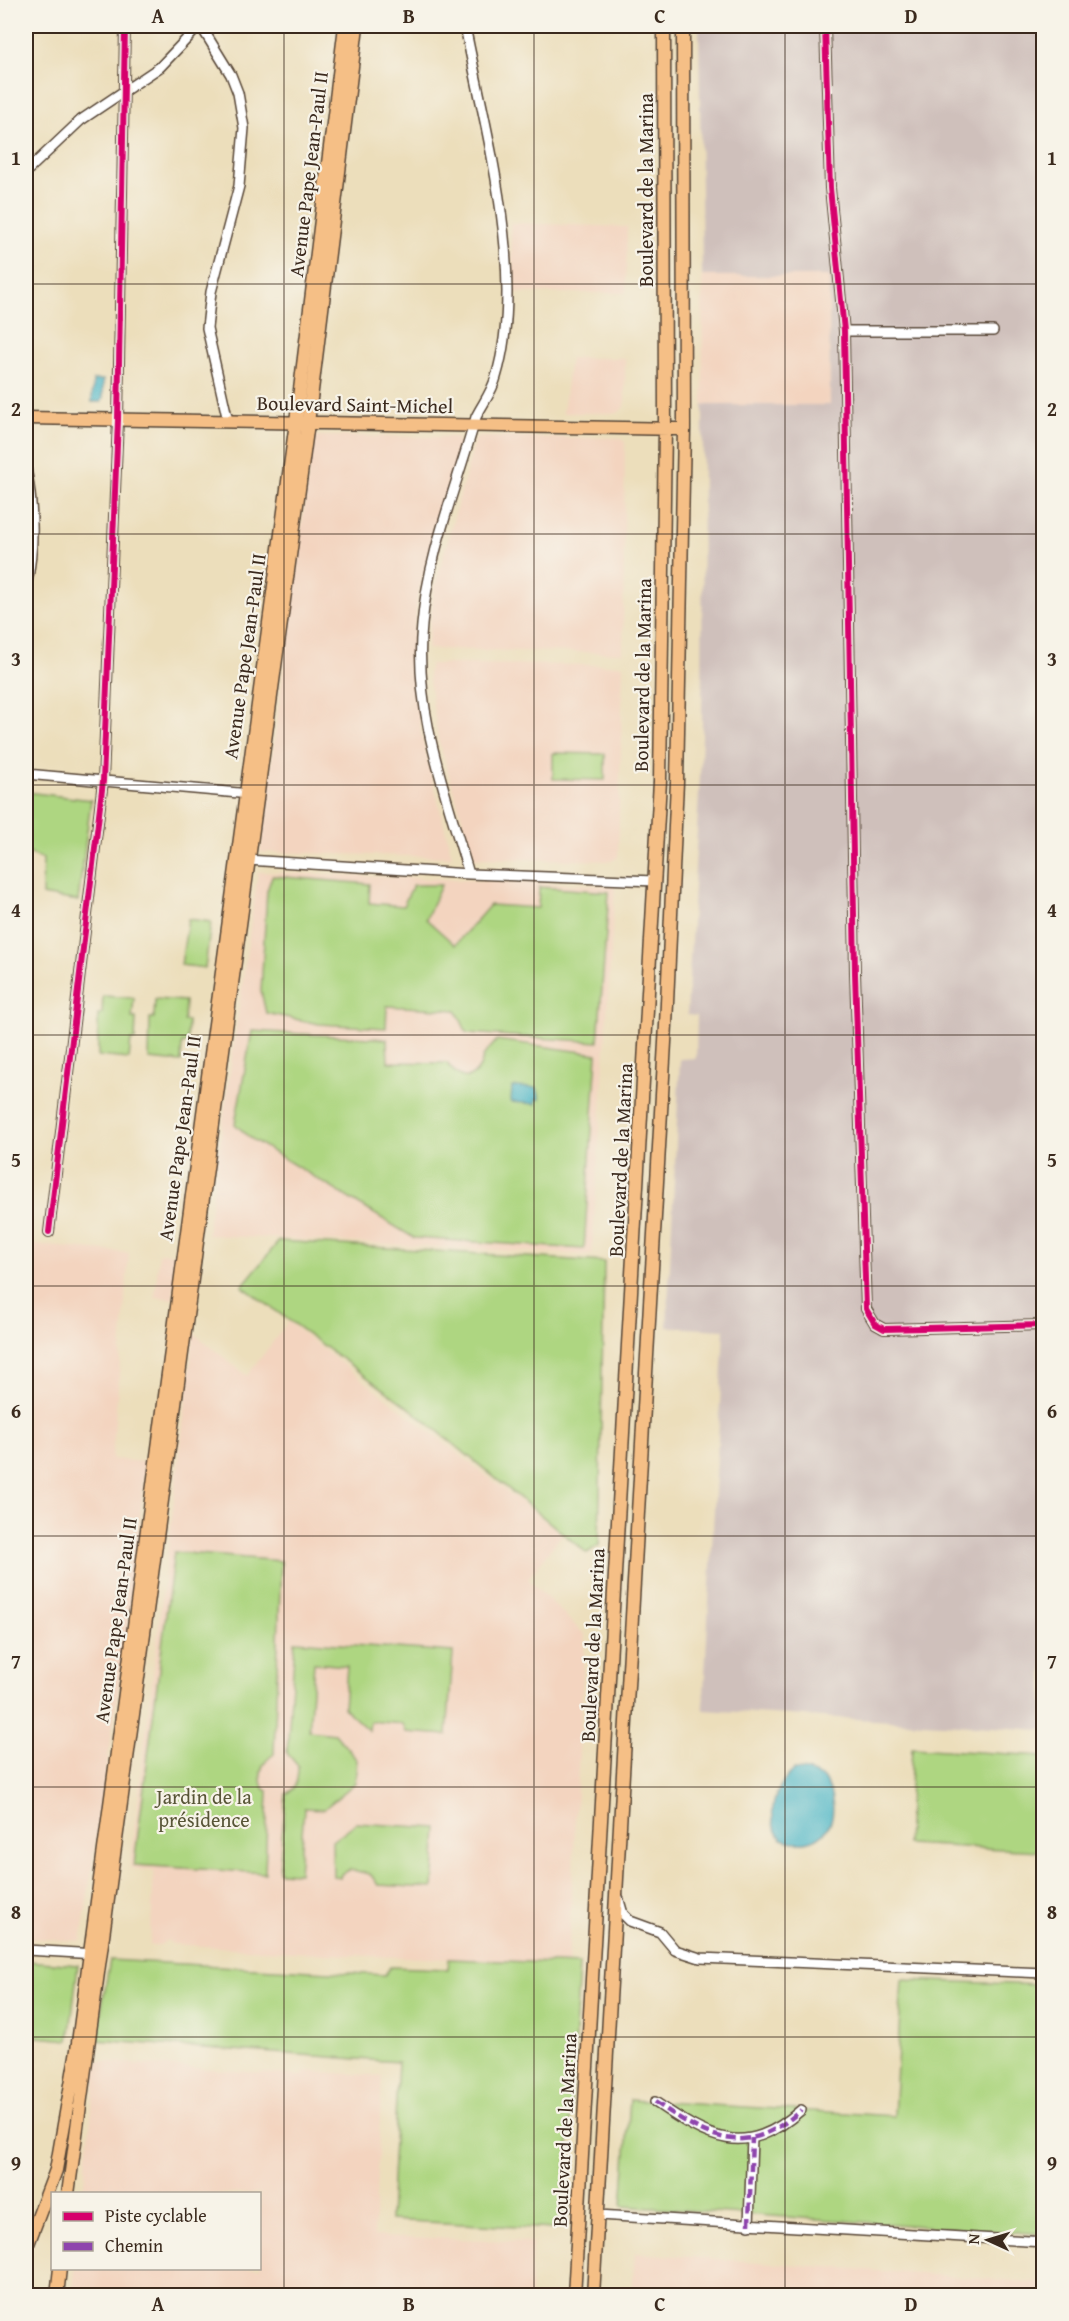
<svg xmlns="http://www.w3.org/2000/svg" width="1069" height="2321" viewBox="0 0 1069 2321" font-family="'Gentium Book Plus',serif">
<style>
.built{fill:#f3d4bf}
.industrial{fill:#cfc0bb}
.green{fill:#aed681;stroke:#748050;stroke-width:1.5}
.water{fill:#4ab5c6;stroke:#427072;stroke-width:1.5}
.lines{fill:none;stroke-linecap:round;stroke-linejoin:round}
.minor-casing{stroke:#564536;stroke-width:12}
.major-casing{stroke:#564536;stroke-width:15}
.minor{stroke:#fff;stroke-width:9}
.major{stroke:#f5bf86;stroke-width:12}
.quiet{stroke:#8e44ad;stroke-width:4.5;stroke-dasharray:9 4.5;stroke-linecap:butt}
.cycleway-casing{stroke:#f7f3e8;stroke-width:10}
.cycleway{stroke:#d6006c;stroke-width:6}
.grid{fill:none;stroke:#3b2a1e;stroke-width:1.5;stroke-opacity:0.55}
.labels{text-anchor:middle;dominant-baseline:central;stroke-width:4.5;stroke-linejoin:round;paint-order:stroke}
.street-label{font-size:20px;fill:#3b2a1e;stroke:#f7f3e8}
.park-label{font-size:20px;fill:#585537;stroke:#f7f3e8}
.neatline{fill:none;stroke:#3b2a1e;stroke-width:2}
.grid-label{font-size:20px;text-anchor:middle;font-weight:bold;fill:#3b2a1e}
</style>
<rect width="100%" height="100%" fill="#f7f3e8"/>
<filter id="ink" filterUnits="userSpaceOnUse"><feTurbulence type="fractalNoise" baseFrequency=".0167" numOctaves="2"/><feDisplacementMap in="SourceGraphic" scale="12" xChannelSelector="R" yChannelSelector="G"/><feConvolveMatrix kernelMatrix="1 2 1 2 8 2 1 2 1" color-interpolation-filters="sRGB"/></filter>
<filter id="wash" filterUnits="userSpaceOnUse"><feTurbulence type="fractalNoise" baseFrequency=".008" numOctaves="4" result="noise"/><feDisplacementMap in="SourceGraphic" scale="24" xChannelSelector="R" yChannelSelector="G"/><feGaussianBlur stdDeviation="1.35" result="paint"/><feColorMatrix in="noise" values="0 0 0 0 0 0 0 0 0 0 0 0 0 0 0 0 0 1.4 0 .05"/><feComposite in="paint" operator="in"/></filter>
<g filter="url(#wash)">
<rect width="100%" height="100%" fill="#ecdebb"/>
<!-- built -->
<path class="built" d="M510,223L627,227L626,293H514Z
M702,276H829L830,405H703Z
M570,358H625V406L618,413H563Z
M313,436L456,437L462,447L418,594L412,653L421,732L452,857L260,852Z
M476,437L619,438L625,442L623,653L427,649L434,589Z
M430,664L623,665L618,857L612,861L474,858L438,739L428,673Z
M258,872L615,886L592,1255L207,1235Z
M26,1244L129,1253L112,1459L144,1462L145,1467L133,1591L81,1941L26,1938Z
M159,1253L179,1254L173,1299L155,1297Z
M288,1322L562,1534L528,1579L585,1635L568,1964L323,1954L172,1944L167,1940L160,1945H150L154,1871L130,1868L194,1333L247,1376Z
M97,2061L303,2076L304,2071L382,2076L374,2236L532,2242L530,2295H72L75,2269L260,2268V2194L83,2193Z
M635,2253L1043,2283V2295H632Z"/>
<!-- industrial -->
<path class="industrial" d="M699,26H1043V1730L703,1710L724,1330L667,1327L680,1059L696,1058L697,1016L687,1015L702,738L703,405H830L829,276H702Z"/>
<!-- green -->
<path class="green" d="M553,753L605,754V780L553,779Z
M26,792L91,800L78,901L42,895L43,859L26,852Z
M272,876L370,884L369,903L403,906L413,885H441L426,919L455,945L490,905L538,908L539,887L609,892L598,1042L467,1033L456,1010L387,1006L386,1028L319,1024L266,1013L261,991L267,891Z
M188,919L211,922L205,968L181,965Z
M103,996L134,998L132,1018H136L135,1040H131L129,1059L98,1056V1015L102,1014Z
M155,999L185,1001L184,1021H188L187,1043H182L181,1062L149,1059L150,1018H154Z
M252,1031L387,1039L388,1062L447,1063C456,1076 468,1085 479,1068C482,1064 482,1059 484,1055C488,1050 493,1045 497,1040L597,1054L584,1249L414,1238L250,1138L235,1124Z
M279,1241L604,1262L599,1545L587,1553L412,1410L242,1286Z
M174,1552L281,1561L274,1754C261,1763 258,1773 263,1788L268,1791L265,1873L134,1865Z
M295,1641L453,1652L447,1735L406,1732L403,1724L370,1721L369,1731L344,1708L347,1666L314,1663L309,1731L335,1734L357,1760L355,1783L324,1809L304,1808L299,1873L279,1872L286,1794C297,1788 298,1778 298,1766L287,1753Z
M912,1748L1043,1756L1040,1851L907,1844Z
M356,1823L437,1828L433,1888L378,1885L371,1875L350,1869L341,1874L340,1878L333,1876L332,1841Z
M449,1959L579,1964L564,2227L553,2229L390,2220L398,2062L96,2040L110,1960L385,1975L390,1967L448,1969Z
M26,1961L78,1965L69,2040L26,2036Z
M902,1980L1043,1985V2234L622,2206L630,2100L894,2116Z"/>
<!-- water -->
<path class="water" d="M93,380H103V399L101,402H92Z
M512,1087L537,1088L540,1099H536V1104L511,1102Z
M794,1770L808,1771L823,1778C846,1813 827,1854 782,1839C764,1817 774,1788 794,1770Z"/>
</g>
<g filter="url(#ink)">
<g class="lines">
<!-- minor casing -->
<g class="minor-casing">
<path id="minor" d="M201,26L231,75L238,93L244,128L239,186L211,292L207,328L228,421
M465,26C485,129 527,275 496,377C492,392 483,403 476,417C457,485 428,554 422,625C413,710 446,794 469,874
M825,26L830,188L844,331L855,973L866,1309L875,1324L884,1329L1044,1325
M26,172L81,120L160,67L199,26
M844,331H993
M26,468C34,509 35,546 26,587
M26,774L250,794
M247,860L469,874L655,881
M49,1232L103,781L118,420L125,26
M618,1897L623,1914L630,1921L660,1932L675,1950L700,1958L1044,1973
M26,1950L96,1954
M655,2102C708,2138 745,2160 801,2110
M598,2215L1044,2242
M749,2225L752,2138"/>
</g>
<!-- major casing -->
<g class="major-casing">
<path id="major" d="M26,418L684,429
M68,2194L308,423L357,26
M26,2249L56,2170L77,2050L296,422L345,26
M57,2296L60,2268
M574,2296L660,781L665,428L664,26
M593,2296L666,1025L677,782L684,429L683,26"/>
</g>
<!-- minor -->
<use href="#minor" class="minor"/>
<!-- major -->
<use href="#major" class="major"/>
<!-- quiet -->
<path class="quiet" d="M655,2102C708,2138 745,2160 801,2110
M749,2225L752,2138"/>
<!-- cycleway casing -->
<g class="cycleway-casing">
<path id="cycleway" d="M825,26L830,188L844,331L855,973L866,1309L875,1324L884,1329L1044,1325
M49,1232L103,781L118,420L125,26"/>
</g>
<!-- cycleway -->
<use href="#cycleway" class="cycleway"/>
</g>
</g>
<!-- grid -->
<path class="grid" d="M284,26V2296M534,26V2296M785,26V2296M26,284H1044M26,534H1044M26,785H1044M26,1035H1044M26,1286H1044M26,1536H1044M26,1787H1044M26,2037H1044"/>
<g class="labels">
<!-- street labels -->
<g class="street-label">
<text transform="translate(308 174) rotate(-83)">Avenue Pape Jean-Paul II</text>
<text transform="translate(645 190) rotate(-90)">Boulevard de la Marina</text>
<text transform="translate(355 404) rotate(1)">Boulevard Saint-Michel</text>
<text transform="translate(244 656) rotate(-82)">Avenue Pape Jean-Paul II</text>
<text transform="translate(642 675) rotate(-89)">Boulevard de la Marina</text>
<text transform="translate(179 1138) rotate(-82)">Avenue Pape Jean-Paul II</text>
<text transform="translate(620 1160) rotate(-87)">Boulevard de la Marina</text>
<text transform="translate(115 1620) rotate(-82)">Avenue Pape Jean-Paul II</text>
<text transform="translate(592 1645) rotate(-87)">Boulevard de la Marina</text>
<text transform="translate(564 2130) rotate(-87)">Boulevard de la Marina</text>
</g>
<!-- park labels -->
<g class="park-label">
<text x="204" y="1796">Jardin de la<tspan x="204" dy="23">présidence</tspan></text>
</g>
</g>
<!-- margin -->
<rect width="1069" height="2321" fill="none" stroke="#f7f3e8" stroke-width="66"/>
<!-- legend -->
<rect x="51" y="2192" width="210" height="78" fill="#f7f3e8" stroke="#aca397" stroke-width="1.5"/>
<rect x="63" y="2212" width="30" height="9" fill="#d6006c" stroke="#aca397" stroke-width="1.5"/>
<text x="105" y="2222" font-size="18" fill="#3b2a1e">Piste cyclable</text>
<rect x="63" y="2242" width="30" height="9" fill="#8e44ad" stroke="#aca397" stroke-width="1.5"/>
<text x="105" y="2252" font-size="18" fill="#3b2a1e">Chemin</text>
<!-- north arrow -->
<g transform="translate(988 2240) rotate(274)" stroke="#f7f3e8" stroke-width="4.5" paint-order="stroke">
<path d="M0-4.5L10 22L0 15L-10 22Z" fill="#3b2a1e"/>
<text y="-9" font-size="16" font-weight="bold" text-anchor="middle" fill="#3b2a1e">N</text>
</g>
<rect x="33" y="33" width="1003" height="2255" class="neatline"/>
<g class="grid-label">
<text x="158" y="23">A</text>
<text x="409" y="23">B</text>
<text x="660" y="23">C</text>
<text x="911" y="23">D</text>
<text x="16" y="165">1</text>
<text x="1052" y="165">1</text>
<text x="16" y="416">2</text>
<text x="1052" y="416">2</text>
<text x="16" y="666">3</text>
<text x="1052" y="666">3</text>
<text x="16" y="917">4</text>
<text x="1052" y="917">4</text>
<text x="16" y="1167">5</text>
<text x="1052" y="1167">5</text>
<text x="16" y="1418">6</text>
<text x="1052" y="1418">6</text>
<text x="16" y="1668">7</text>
<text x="1052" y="1668">7</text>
<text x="16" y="1919">8</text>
<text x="1052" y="1919">8</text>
<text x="16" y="2170">9</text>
<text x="1052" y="2170">9</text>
<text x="158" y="2311">A</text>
<text x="409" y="2311">B</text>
<text x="660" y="2311">C</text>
<text x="911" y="2311">D</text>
</g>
</svg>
